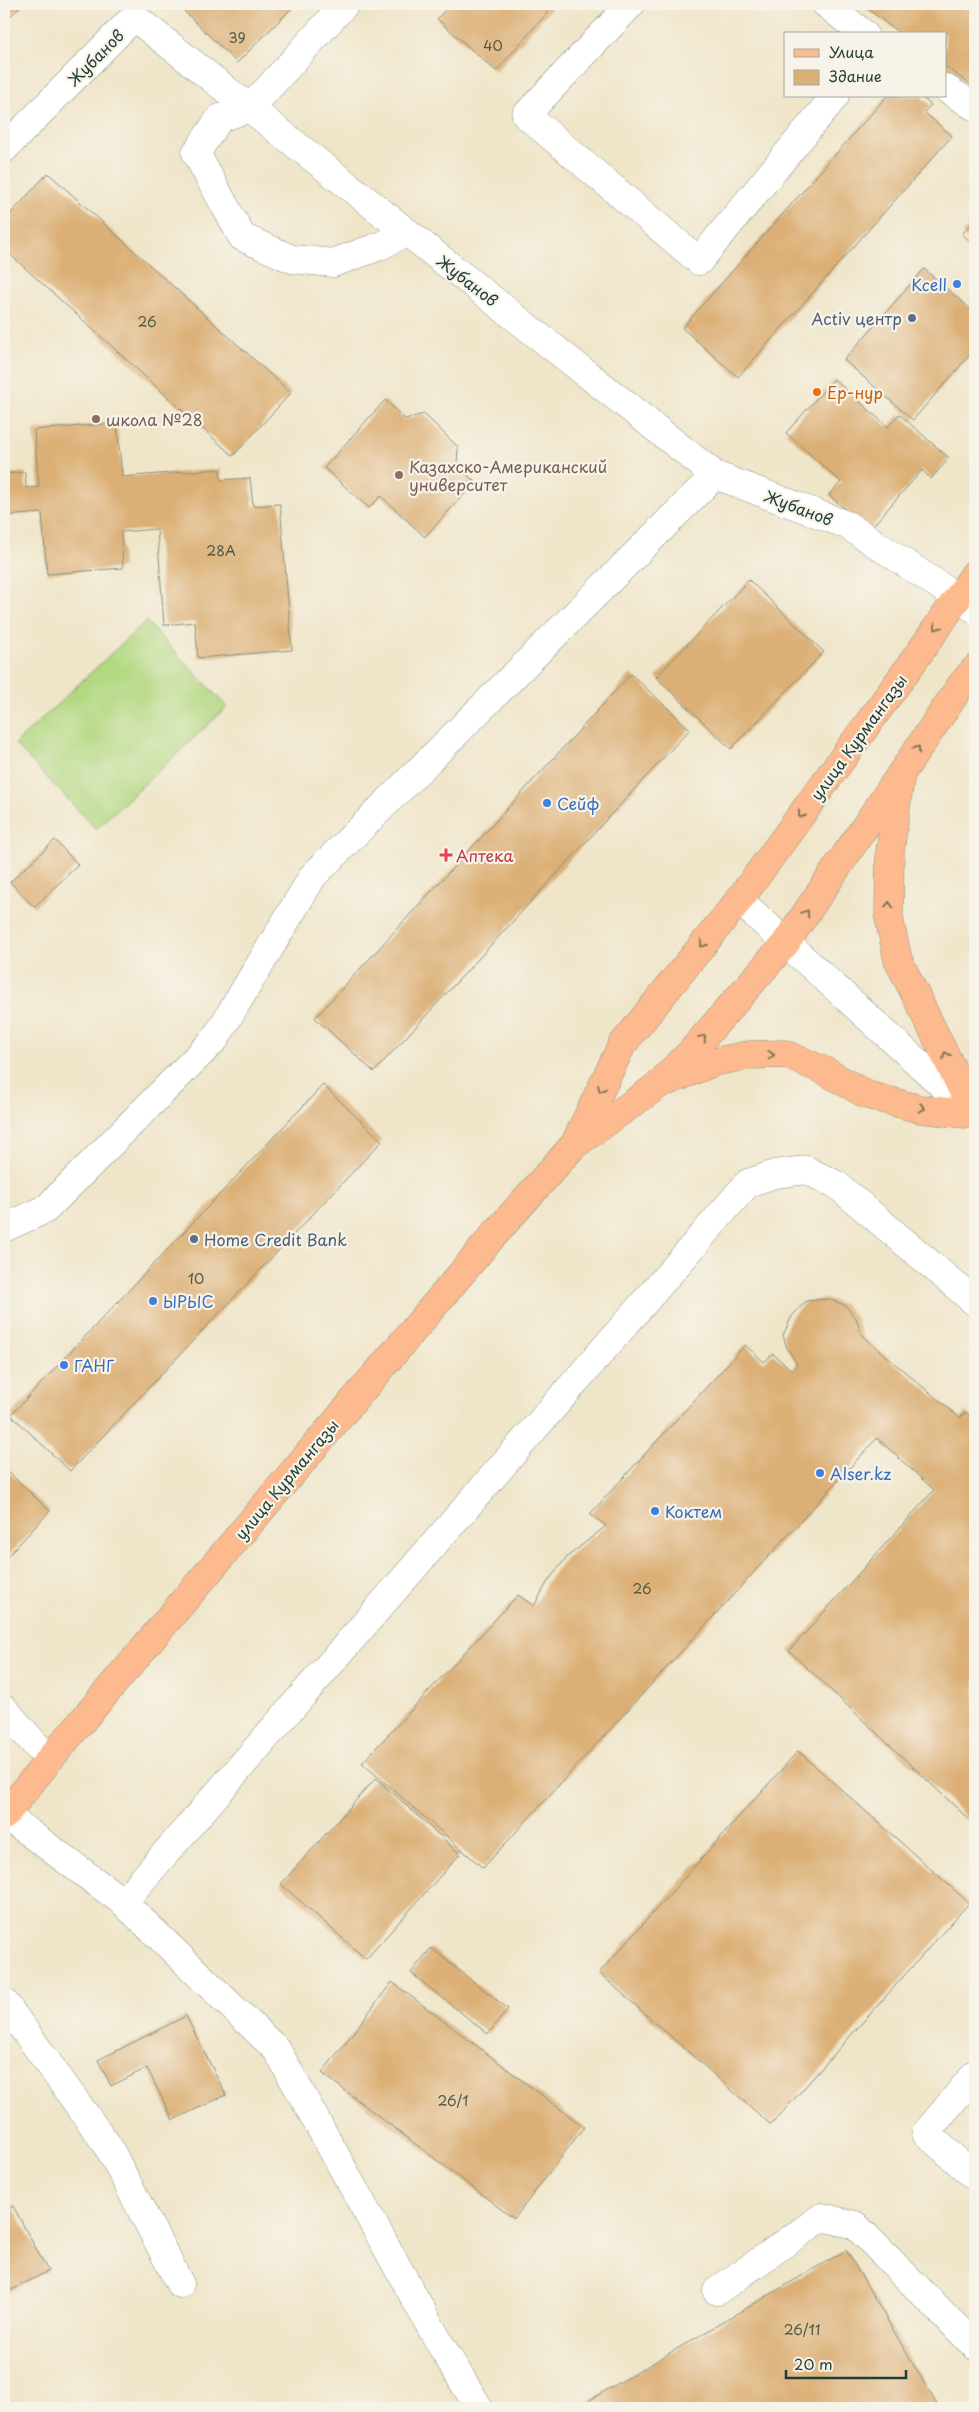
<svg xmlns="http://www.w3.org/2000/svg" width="979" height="2412" viewBox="0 0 979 2412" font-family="'Playpen Sans',sans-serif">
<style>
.grass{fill:#b2d881;stroke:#688a5a}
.building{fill:#dbaf75}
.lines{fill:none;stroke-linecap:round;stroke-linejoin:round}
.minor-casing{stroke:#87917e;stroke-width:29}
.major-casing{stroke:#87917e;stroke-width:29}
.minor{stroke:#fff;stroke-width:28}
.major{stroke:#fcba8e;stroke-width:28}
.oneway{stroke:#82755c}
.shop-dot{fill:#3f7fe0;stroke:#f7f3e8;stroke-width:2}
.service-dot{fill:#5c6f8a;stroke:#f7f3e8;stroke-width:2}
.food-dot{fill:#e8710a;stroke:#f7f3e8;stroke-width:2}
.education-dot{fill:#8d6e63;stroke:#f7f3e8;stroke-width:2}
.health-dot{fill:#e0444e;stroke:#f7f3e8;stroke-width:2}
.labels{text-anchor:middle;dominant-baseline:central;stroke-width:4.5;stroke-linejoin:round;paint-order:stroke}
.number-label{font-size:14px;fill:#4e5a44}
.street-label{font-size:16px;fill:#1f3d34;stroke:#f7f3e8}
.shop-label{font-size:16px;fill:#366cbe;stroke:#f7f3e8;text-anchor:start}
.service-label{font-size:16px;fill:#4e5e75;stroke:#f7f3e8;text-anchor:end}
.food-label{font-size:16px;fill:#c56008;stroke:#f7f3e8;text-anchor:start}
.education-label{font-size:16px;fill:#785e54;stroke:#f7f3e8;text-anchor:start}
.health-label{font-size:16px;fill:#be3a42;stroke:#f7f3e8;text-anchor:start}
</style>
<rect width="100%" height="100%" fill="#f7f3e8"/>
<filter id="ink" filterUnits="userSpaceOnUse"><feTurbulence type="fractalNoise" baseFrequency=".02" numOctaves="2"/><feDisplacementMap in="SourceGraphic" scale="10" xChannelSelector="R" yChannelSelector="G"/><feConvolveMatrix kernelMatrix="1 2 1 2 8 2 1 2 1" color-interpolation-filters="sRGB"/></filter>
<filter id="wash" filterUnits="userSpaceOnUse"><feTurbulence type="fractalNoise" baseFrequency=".0096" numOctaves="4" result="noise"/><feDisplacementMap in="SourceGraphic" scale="20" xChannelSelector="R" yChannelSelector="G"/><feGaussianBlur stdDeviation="1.12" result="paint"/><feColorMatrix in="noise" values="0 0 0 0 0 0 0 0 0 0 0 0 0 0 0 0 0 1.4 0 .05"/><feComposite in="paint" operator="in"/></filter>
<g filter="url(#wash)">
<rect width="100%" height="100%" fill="#efe5c9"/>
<!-- grass -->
<path class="grass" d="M146,621L227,707L96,829L15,744Z"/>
<g id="blocks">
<!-- building -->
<path class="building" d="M4,4H23L4,22Z
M191,4H296L237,63L184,11Z
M451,4H555L496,71L437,19Z
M861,4H975V88L945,66V34H901Z
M887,96H920L931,105L924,112L952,136L738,377L682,328Z
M48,173L291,393L233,456L4,249V221Z
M975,220V246L962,234Z
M924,269L975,313V349L913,420L844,360Z
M834,379L888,427L899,414L949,458L931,479L922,470L869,530L829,495L841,482L786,433Z
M385,400L405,419L424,414L458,447L457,466L475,482L425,537L381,496L369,508L324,468Z
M117,423L122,477L220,469L221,480L250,478L253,506L280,504L292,650L198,658L195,622L164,625L157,529L121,532L123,568L47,574L42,513L4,516V474L25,472L26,488L39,487L34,430Z
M749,580L824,652L731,749L656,677Z
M631,674L690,729L374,1072L315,1018Z
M55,840L78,865L34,907L10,882Z
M323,1085L382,1141L70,1471L11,1415Z
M827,1299L845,1305L856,1318L862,1336L960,1418L966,1412L975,1421V1825L789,1651L934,1490L877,1438L483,1868L362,1763L518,1595L534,1606L548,1581L567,1557L606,1526L590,1514L745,1345L764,1362L773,1354L792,1370L797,1364L787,1348L783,1335L792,1316L806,1301Z
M4,1468L50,1511L4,1560Z
M798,1751L969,1903L771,2125L599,1973Z
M376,1778L460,1854L366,1959L281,1884Z
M431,1948L508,2009L488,2034L411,1973Z
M392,1982L584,2127L514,2219L322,2073Z
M186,2016L226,2095L173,2120L147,2068L111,2086L98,2060Z
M13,2206L48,2271L4,2294V2210Z
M846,2250L939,2408H576Z"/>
</g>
</g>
<g filter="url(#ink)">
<use href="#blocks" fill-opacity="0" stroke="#87917e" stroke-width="1"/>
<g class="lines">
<!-- minor casing -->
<g class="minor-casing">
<path id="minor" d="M345,4L250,108L220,118L196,153L242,237L292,259L333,263L380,246L407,232
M631,4L526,115L699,261L835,96
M826,4L864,34
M945,88L975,107
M4,149L134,17L715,475L847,525L975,609
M739,900L972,1112
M4,1228L46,1209L215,1039L313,876L715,475
M4,1709L49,1760
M5,1815L123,1902L277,2050L439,2342L479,2408
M123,1902L748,1183L775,1174L806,1170L837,1185L975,1302
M4,2002L108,2146L180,2284
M975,2074L926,2133L975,2177
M717,2291L822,2217L855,2225L975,2346"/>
</g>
<!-- major casing -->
<g class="major-casing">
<path id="major" d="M900,779L890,851L889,918L898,960L975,1115
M668,1081L714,1062L749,1055L785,1054L825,1071L867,1095L920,1109L975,1115
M574,1145L622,1045L739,900L910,666L975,573
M4,1816L49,1760L493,1236L573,1146L657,1086L690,1053L785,944L962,684L975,669"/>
</g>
<!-- minor -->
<use href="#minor" class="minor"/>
<!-- major -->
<use href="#major" class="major"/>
</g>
<!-- one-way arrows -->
<defs><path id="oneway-chevron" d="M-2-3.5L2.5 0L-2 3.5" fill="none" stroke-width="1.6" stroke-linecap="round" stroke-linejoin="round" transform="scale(1.25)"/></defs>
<g class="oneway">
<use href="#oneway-chevron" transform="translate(937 627) rotate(125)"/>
<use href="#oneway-chevron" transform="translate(917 749) rotate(-56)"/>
<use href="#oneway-chevron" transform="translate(801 815) rotate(126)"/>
<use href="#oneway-chevron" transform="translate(889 905) rotate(-89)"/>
<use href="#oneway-chevron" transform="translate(806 913) rotate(-56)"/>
<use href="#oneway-chevron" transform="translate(703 944) rotate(129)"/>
<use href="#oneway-chevron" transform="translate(703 1038) rotate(-49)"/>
<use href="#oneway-chevron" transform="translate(771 1055) rotate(-2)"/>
<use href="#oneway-chevron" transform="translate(946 1055) rotate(-116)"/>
<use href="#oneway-chevron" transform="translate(601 1089) rotate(116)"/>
<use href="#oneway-chevron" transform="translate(922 1108) rotate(10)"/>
</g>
</g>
<!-- markers -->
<g class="shop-dot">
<circle cx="957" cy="284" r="5"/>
<circle cx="547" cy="803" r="5"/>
<circle cx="153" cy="1301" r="5"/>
<circle cx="64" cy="1365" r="5"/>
<circle cx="820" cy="1473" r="5"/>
<circle cx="655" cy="1511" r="5"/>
</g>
<g class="service-dot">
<circle cx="912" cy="318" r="5"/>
<circle cx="194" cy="1239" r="5"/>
</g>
<circle class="food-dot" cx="817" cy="392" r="5"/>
<g class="education-dot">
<circle cx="96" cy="419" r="5"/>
<circle cx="399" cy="475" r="5"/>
</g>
<path class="health-dot" d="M443.5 847.5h5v5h5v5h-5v5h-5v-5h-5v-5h5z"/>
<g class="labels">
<!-- number labels -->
<g class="number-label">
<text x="237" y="37">39</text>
<text x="493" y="45">40</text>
<text x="147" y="321">26</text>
<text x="221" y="550">28А</text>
<text x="196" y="1278">10</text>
<text x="642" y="1588">26</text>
<text x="453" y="2100">26/1</text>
<text x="802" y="2329">26/11</text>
</g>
<!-- street labels -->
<g class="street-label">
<text transform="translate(95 57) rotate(-45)">Жубанов</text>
<text transform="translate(468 280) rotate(38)">Жубанов</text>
<text transform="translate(799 507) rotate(21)">Жубанов</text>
<text transform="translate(858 737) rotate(-54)">улица Курмангазы</text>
<text transform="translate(286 1479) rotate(-50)">улица Курмангазы</text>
</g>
<!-- shop labels -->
<g class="shop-label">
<text x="947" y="284" text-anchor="end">Kcell</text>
<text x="557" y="803">Сейф</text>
<text x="163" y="1301">ЫРЫС</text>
<text x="74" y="1365">ГАНГ</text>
<text x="830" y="1473">Alser.kz</text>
<text x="665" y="1511">Коктем</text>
</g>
<!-- service labels -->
<g class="service-label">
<text x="902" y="318">Activ центр</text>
<text x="204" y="1239" text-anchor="start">Home Credit Bank</text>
</g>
<!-- food labels -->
<g class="food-label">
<text x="827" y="392">Ер-нур</text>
</g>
<!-- education labels -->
<g class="education-label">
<text x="106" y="419">школа №28</text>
<text x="409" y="466">Казахско-Американский<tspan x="409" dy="18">университет</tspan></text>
</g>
<!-- health labels -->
<g class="health-label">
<text x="456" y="855">Аптека</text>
</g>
</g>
<!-- margin -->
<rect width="979" height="2412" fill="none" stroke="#f7f3e8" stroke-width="20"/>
<!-- legend -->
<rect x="784" y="32" width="162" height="65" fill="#f7f3e8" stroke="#a1aaa0"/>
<rect x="794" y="49" width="25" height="8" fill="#fcba8e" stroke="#a1aaa0"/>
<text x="829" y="58" font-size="15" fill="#1f3d34">Улица</text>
<rect x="794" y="70" width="25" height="15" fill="#dbaf75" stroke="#a1aaa0"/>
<text x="829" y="82" font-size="15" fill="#1f3d34">Здание</text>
<!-- scale -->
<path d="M786 2370v8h120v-8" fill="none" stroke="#1f3d34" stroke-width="2.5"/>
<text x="794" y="2370" font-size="15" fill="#1f3d34" stroke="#f7f3e8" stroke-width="4" paint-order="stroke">20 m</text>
</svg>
